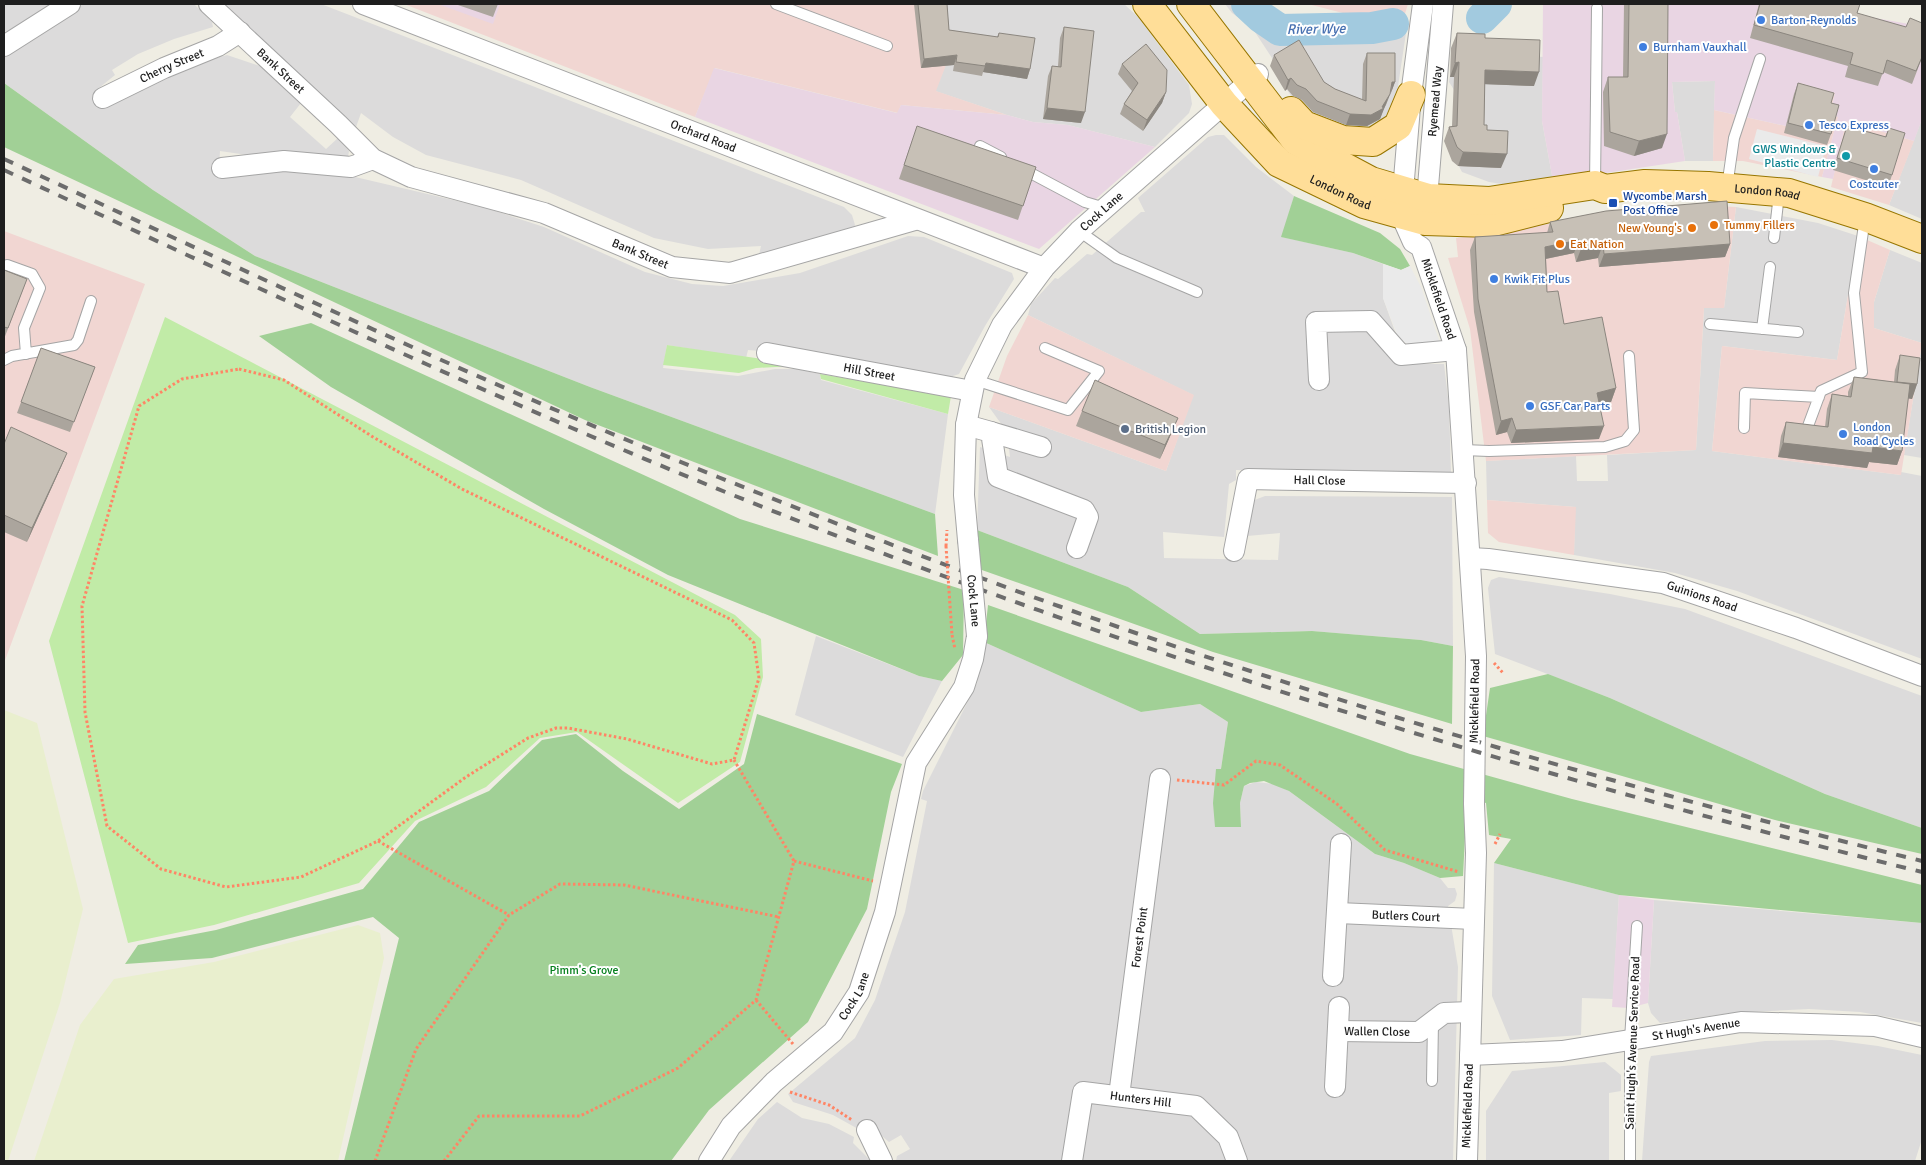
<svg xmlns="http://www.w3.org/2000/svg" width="1926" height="1165" viewBox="0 0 1926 1165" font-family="Signika,sans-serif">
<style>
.residential{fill:#dcdbdb}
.commercial{fill:#f1d6d2}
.industrial{fill:#e9d5e3}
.farmland{fill:#e9efce}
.grass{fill:#c1eba7}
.forest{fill:#a1d096}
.parking{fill:#eaeaea}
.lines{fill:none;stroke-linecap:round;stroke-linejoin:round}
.river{stroke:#a2cadf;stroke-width:32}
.service-casing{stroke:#a5a5a5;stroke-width:12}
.minor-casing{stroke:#a5a5a5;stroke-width:22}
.primary-casing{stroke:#977600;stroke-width:30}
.path{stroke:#ff8565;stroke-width:3;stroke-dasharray:2.5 2.5;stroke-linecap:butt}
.service{stroke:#fff;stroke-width:10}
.minor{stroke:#fff;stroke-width:20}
.primary{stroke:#ffde98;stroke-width:28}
.rail{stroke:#6c6c6c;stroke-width:4;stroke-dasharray:10 10;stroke-linecap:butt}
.minor-bridge-casing{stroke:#a5a5a5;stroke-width:22;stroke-linecap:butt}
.path-bridge{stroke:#ff8565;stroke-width:3;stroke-dasharray:2.5 2.5;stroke-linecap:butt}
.minor-bridge{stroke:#fff;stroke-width:20}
.wall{fill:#aba59d}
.shaded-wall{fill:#8b867f}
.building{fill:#c7c0b6;stroke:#8b867f}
.shop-dot{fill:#3f7fe0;stroke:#fff;stroke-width:2}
.culture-dot{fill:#0f9aa8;stroke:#fff;stroke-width:2}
.transit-dot{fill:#1a4fb4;stroke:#fff;stroke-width:2}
.food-dot{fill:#e8710a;stroke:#fff;stroke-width:2}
.service-dot{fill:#5c6f8a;stroke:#fff;stroke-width:2}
.labels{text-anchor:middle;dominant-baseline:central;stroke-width:4;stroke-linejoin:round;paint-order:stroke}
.shop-label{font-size:12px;fill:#366cbe;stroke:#fff;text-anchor:start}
.street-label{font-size:12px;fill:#1e1e1e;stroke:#fff}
.culture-label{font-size:12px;fill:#0d838f;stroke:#fff;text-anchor:end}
.transit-label{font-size:12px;fill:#164399;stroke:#fff;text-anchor:start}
.food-label{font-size:12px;fill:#c56008;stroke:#fff;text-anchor:start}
.service-label{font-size:12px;fill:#4e5e75;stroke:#fff;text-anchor:start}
.park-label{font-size:12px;fill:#07801f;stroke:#fff}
.water-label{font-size:14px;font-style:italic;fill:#4770b1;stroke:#fff}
</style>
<rect width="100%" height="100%" fill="#efede3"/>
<!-- residential -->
<path class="residential" d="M4,4H58L22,27L4,32Z
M83,4H194L212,22L213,27L174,39L138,54L112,70L115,75L94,92L95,102L102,108L179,69L227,55L260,66L301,103L290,117L326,149L338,138L349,151L348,157L267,158L220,151L219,166L351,176L483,207L544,227L645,272L692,284L723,286L800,273L908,236L924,237L1012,273L1014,279L985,326L959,374L953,376L952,381L795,354L748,350L746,358L667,345L663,368L738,376L775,369H797L820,374L821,380L948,414L935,514L590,387L255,256L153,190L4,83V55Z
M217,4H321L844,207L852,215L855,225L852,233L757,264L761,246L708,249L654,238L521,180L426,155L393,137L361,113L355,130Z
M943,4H1124L1138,17L1189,85L1192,104L1189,113L1155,147L1068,125L1033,122L1007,115L935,91L951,52Z
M1225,4H1234L1260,27L1274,37L1301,38L1312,35L1406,33L1394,113L1382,129L1328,127L1294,100L1278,77L1272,58L1251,26L1232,13Z
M1454,48L1543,57L1542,121L1553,181L1522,187L1489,182L1462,172L1450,149L1458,96L1449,82Z
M1715,81L1713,161H1685L1677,112H1675L1672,82Z
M1922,119V219L1889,205Z
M1216,135H1224L1256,167L1294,196L1282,237L1353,253L1383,264V298L1397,337L1404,342L1407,364H1444L1449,406L1451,473L1236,470V480L1229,484L1224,537L1163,532L1164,558L1278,560L1280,533L1247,536L1245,529L1252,501L1265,496L1452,497L1453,646L1421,640L1312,631L1200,634L1128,587L977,530L980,447L1010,457L1007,432L989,407L1166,471L1193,395L1028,315L1031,304L1055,278L1058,279L1087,254L1092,255L1141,212H1145L1138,198L1208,137Z
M1736,207L1818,223L1858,236L1837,360L1722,346L1712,451L1901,475V472L1922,476V659L1737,591L1675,573L1574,555L1575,507L1487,500L1486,461L1576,456L1577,481H1608L1607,455L1696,450L1704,308H1724Z
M1890,250L1922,263V343L1874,328V302Z
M1922,344V458L1904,455Z
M1499,577L1610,594L1685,609L1922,696V828L1825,794L1610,698L1495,654L1488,588L1491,580Z
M816,636L919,676L942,681L903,757L795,715Z
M984,642L1141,712L1200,704L1228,722L1221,769H1216L1241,827L1240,803L1244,786L1256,782L1274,784L1289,791L1375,854L1404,863L1440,878L1448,888H1455L1457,894L1455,901L1448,906L1458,967L1453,1161H896L897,1156L910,1149L901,1135L889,1142L869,1125L860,1130L833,1115L793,1102L788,1094L855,1038L875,1000L905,912L927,801L921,799L923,791L977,683Z
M1494,863L1619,895L1613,999L1582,998L1581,1035L1510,1040L1492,996Z
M1654,900L1922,923V1023L1860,1012L1809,1009L1731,1013L1660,1023L1651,1013L1648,1003Z
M1832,1040L1878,1046L1922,1055V1139L1915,1161H1642L1649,1062L1651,1056L1765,1041Z
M1605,1062L1621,1075V1091L1609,1093V1161H1486V1111L1512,1071Z
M777,1102L802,1118L829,1124L854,1137L853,1143L871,1161H729L758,1119Z"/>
<!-- commercial -->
<path class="commercial" d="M404,4H943V10L947,11L951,52L936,91L1007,115L901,105L898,113L715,68L695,117Z
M1308,4H1408L1404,17L1362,18Z
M1800,83L1835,93L1830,114L1838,117L1822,177L1743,161H1713L1714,110L1786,126Z
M1846,121L1914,141L1889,205L1831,187Z
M1696,205L1736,207L1724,308H1704L1696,450L1486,461L1470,329L1448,258L1458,257L1456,238L1516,230L1617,211Z
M4,231L145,284L4,663Z
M1858,236L1890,250L1874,302V328L1922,343L1901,475L1712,451L1722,346L1837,360Z
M1028,315L1194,395L1166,471L989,407L1007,356Z
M1487,500L1576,507L1574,555L1499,542L1488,533Z"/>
<!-- industrial -->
<path class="industrial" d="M438,4H500L493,24Z
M1543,4H1821L1858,15L1909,24L1922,23V119L1914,141L1846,121L1833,179L1822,177L1838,117L1830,115L1835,93L1800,83L1786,126L1714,110L1715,81L1672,82L1675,112H1677L1685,161L1553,181L1542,121Z
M714,68L897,113L901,105L1007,115L1033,122L1068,125L1155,147L1039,249L695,117Z
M1619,895L1654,900L1648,1003L1629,1008L1612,1007Z"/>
<!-- farmland -->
<path class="farmland" d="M4,710L37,723L83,909L60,1003L8,1161H4Z
M358,925L380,933L384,958L338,1161H34L80,1025L114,979L214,962Z"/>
<!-- grass -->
<path class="grass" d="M165,317L735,615L761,639L763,677L740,762L678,803L577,732L540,738L486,787L415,821L359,883L214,925L128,943L49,641Z
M667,345L796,364L795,366L756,368L739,373L663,365Z
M820,374L951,396L948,414L821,379Z"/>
<!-- forest -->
<path class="forest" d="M4,83L153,190L255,256L590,387L935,514L938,556L585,420L4,147Z
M1294,196L1380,233L1400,249L1410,266L1401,270L1353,253L1281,237Z
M311,323L740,519L964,590L963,655L942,681L919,676L668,575L544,509L331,387L259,336Z
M977,530L1128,587L1200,634L1312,631L1421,640L1453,646L1452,724L1213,652L979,569Z
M988,605L1410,754L1572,799L1922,885V923L1619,895L1494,863L1511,839L1489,835L1486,803L1467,798L1463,876L1440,878L1404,863L1375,854L1289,791L1264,781L1250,783L1244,786L1240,803L1241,827H1215L1213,803L1216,769H1221L1228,722L1200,704L1141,712L984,642Z
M1548,674L1610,698L1825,794L1922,828V854L1775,820L1483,736L1490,688Z
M757,714L902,764L891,792L867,909L808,1022L709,1110L671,1161H344L399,938L373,917L212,958L125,964L138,945L216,930L363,889L419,822L489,791L542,740L576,734L623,771L679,809L744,764Z"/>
<!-- parking -->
<path class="parking" d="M1757,129L1826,146L1818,177L1749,159Z
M1383,264L1401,270L1410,266L1421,287L1441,346L1411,347L1398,337L1383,298Z"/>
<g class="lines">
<!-- river -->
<path class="river" d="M1247,4L1261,17L1280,30L1372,28L1393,24
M1482,18L1496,4"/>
<!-- service casing -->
<g class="service-casing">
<path id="service" d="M776,4L887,46
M980,146L1001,157
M1023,169L1085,202L1105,208
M1595,185L1597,8
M1727,187L1734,138L1760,59
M1079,231L1117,258L1197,292
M1774,238L1779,194
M7,265L32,274L40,288L24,328L26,354
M1710,324L1798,332
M1762,329L1770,267
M4,360L12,356L74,345L78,340L91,301
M975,380L1068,410L1099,371L1045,348
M1808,426L1821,391L1862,372L1854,293L1865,218
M1744,428L1745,393L1819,397
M1463,450L1489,451L1605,447L1625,441L1634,430L1629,356
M1432,1081L1433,1022
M1630,1161V1040L1637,926"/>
</g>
<!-- minor casing -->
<g class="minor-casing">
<g id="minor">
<path id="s1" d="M209,4L338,124L373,159L411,177L544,213L672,267L730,273L915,220"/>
<path id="s2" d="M363,4L1044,268"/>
<path id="s3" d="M1423,4L1411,95L1401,215L1413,242L1421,247L1456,350L1476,656L1474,804L1476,853L1467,1161"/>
<path d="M4,46L70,4"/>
<path id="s4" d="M103,98L164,68L218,46L240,32"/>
<path d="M222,168L284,161L351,167L373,159"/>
<path id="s5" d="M1426,211L1443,4"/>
<path id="s6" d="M767,353L972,391"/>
<path d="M1319,380L1316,322L1371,321L1401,355L1456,350"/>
<path d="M966,425L991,432L998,477L1084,510L1088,517L1077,548"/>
<path d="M991,432L1041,447"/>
<path id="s7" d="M968,540L964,495L966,425L975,380L1002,325L1044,268L1079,231L1258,74"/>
<path id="s8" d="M1234,551L1248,479L1466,483"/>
<path id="s9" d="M1471,558L1488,559L1663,583L1796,628L1922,676"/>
<path id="s10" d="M1338,913L1474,919"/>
<path d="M1333,976L1341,844"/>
<path id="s11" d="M1338,1031L1419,1032L1444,1013L1470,1012"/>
<path id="s12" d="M1470,1055L1562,1051L1741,1022L1875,1026L1922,1037"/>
<path d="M1335,1087L1339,1007"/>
<path id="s13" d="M1119,1096L1160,779"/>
<path d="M867,1130L882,1161"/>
<path id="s14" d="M709,1161L731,1126L774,1082L833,1032L859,992L885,912L916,763L964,687L973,659L977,636"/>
<path id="s15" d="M1072,1161L1083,1092L1196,1106L1228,1137L1237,1161"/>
</g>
</g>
<!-- primary casing -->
<g class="primary-casing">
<g id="primary">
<path id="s16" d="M1147,4L1224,104L1279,163L1364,204L1425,221L1490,223L1549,208"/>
<path id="s17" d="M1191,4L1296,141L1371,181L1428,198L1489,201L1595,185L1605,189L1645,184L1708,186L1789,193L1865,217L1922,239"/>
<path d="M1291,111L1304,125L1343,140L1373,142L1398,126L1411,95"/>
</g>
</g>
<!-- path -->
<path class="path" d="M239,369L284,380L373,437L462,489L732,620L754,643L759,678L734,760L712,764L627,739L568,728H556L528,738L466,777L378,841L301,877L226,887L161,869L107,826L85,712L82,606L139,406L182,379Z
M946,546L947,530
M952,635L955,649
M1494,663L1504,674
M1177,780L1224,785L1256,761L1280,765L1337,804L1385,850L1459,872
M378,841L509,915
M1495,844L1500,834
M794,861L873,881
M756,1000L793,1044
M790,1092L829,1105L852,1120
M375,1161L416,1049L509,915L560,884L624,885L779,917
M444,1161L479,1116H580L678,1068L756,1000L794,861L734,760"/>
<!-- service -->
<use href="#service" class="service"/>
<!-- minor -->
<use href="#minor" class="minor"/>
<!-- primary -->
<use href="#primary" class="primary"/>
<!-- rail -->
<path class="rail" d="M4,159C240,268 476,381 718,477C899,549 1083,618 1269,677C1484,747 1703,807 1922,861
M4,170C237,278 470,388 708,485C1102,645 1510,770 1922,872"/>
<!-- minor-bridge casing -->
<g class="minor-bridge-casing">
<g id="minor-bridge">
<path id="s18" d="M968,540L977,636"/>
</g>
</g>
<!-- path-bridge -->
<path class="path-bridge" d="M946,546L952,635"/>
<!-- minor-bridge -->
<use href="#minor-bridge" class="minor-bridge"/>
</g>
<!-- wall -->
<path class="wall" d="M455,4H498L493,17Z
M914,4H947L949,30L997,37L999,33L1030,69L1027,79L983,72L982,76L953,71L954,65L921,68Z
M1624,4H1668L1662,148L1634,156L1604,146L1603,92L1608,77H1623Z
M1759,4H1860L1857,13L1922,58L1912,84L1883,72L1878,86L1845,77L1848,66L1750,38Z
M1064,27L1081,123L1043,119L1048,76L1052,66H1058L1060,38Z
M1457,33L1485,38L1534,86L1485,84L1484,125L1487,130L1501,168L1458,166L1452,161L1444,141L1449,127L1452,126L1454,77H1450L1451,48Z
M1367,53L1395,82L1386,105L1383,110L1380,119L1367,126L1346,125L1313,112L1302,100L1293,96L1287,89L1285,91L1270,66L1274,55L1324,82L1335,89L1362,100L1363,64Z
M1122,64L1166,92L1162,103L1143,131L1120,114L1124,104L1132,91L1118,74Z
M1798,83L1831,103V134L1827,145L1784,133L1794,94Z
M1847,126L1885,137L1889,128L1892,175L1888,187L1833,170Z
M912,141L1036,167L1018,220L899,179Z
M1550,222L1730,244L1725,257L1599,267L1598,258L1576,262L1574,253L1546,259L1547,292L1564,324L1616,388L1611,402L1600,404L1599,439L1511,443L1507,432L1496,435L1474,312L1470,250L1475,237L1547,233Z
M4,270L27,279L4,339Z
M41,348L95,367L70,432L17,413Z
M1900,355L1917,384L1912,399L1908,398L1902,451L1897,465L1869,462L1867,468L1778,457L1781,436L1786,422L1825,427L1827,409L1832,394L1848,396V392L1854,377L1894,382L1895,370Z
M1082,411L1172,432L1160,459L1076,426Z
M4,444L67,453L61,467L27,542L4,532Z"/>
<!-- shaded-wall -->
<path class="shaded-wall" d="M957,55L954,65L921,68L924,59Z
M1459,62L1454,77H1450L1455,63Z
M986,63L1030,69L1027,79L983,72Z
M1485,70L1539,72L1534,86L1480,84Z
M1291,78L1287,89L1285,91L1288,80Z
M1392,82H1395L1391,93Z
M1166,92L1162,103L1143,131L1147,120Z
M1390,94L1380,119L1367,126L1346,125L1350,114L1382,107Z
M1047,108L1085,112L1081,123L1043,119Z
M1667,134L1662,148L1634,156L1639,141Z
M1463,152L1507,154L1501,168L1458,166Z
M1579,240L1574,253L1540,260L1545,247Z
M1603,244L1598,258L1576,262L1581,249Z
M1730,244L1725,257L1599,267L1604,254Z
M1897,382L1917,384L1912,399L1892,396Z
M1616,388L1611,402L1592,406L1597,393Z
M1178,418L1172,432L1160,459L1165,445Z
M1512,418L1507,432L1496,435L1501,421Z
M1604,426L1599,439L1511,443L1516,430Z
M1783,443L1873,447L1902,451L1897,465L1869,462L1867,468L1778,457Z
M67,453L61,467L27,542L32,528Z"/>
<!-- building -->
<path class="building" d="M918,4H947L949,30L998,37L999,33L1035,38L1030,69L986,63L985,66L956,62L957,55L924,59Z
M1629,4H1668L1667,134L1639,141L1610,132L1608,77H1628Z
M1760,4H1860L1857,13L1906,27L1910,18L1922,23V57L1916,71L1887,60L1883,74L1850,64L1853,53L1754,25Z
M1064,27L1094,31L1085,112L1047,108L1052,66L1061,67Z
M1457,33L1485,34V38L1540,40L1539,72L1485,70L1484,125H1487V130L1508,131L1507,154L1463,152L1457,147L1449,127L1457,126L1459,62L1455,63Z
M1299,40L1324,82L1335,89L1366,101L1367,53H1395V82H1392L1390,94L1382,107L1384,108L1371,115L1350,114L1317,101L1306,89L1297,85L1291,78L1288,80L1274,55Z
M1146,44L1167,70L1166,92L1147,120L1124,104L1138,83L1122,64Z
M1798,83L1834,93L1831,103L1839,105L1831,134L1788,123Z
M917,126L1036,167L1023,206L904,165Z
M1847,126L1886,137L1889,128L1905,133L1892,175L1837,158Z
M1727,201L1730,244L1604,254L1603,244L1581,249L1579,240L1545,247L1547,292L1558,291L1564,324L1602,317L1616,388L1597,393L1604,426L1516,430L1512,418L1501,421L1478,299L1475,237L1553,232L1550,222L1606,211Z
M4,270L27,279L8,328L4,327Z
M41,348L95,367L74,422L21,402Z
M1900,355L1920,358L1917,384L1897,382Z
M1854,377L1910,384L1902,451L1873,447L1872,453L1783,443L1786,422L1828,427L1832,394L1851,397Z
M1095,380L1178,418L1165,445L1082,411Z
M11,427L67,453L32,528L4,515V444Z"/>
<!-- markers -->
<g class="shop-dot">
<circle cx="1761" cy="20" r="5"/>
<circle cx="1643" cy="47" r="5"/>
<circle cx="1809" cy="125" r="5"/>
<circle cx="1874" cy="169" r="5"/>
<circle cx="1494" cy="279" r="5"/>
<circle cx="1530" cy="406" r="5"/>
<circle cx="1843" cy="434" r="5"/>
</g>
<circle class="culture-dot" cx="1846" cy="156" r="5"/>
<rect class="transit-dot" x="1608" y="198" width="10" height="10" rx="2.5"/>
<g class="food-dot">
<circle cx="1714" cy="225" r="5"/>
<circle cx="1692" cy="228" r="5"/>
<circle cx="1560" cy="244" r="5"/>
</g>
<circle class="service-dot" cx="1125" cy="429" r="5"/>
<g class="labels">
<!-- shop labels -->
<g class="shop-label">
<text x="1771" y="20">Barton-Reynolds</text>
<text x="1653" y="47">Burnham Vauxhall</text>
<text x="1819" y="125">Tesco Express</text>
<text x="1874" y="184" text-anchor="middle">Costcuter</text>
<text x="1504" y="279">Kwik Fit Plus</text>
<text x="1540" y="406">GSF Car Parts</text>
<text x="1853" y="427">London<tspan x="1853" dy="14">Road Cycles</tspan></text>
</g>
<!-- street labels -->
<g class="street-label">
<text stroke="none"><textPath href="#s4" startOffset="76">Cherry Street</textPath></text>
<text stroke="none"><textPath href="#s1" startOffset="98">Bank Street</textPath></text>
<text stroke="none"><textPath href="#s5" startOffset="110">Ryemead Way</textPath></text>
<text stroke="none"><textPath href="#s2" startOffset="365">Orchard Road</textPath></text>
<text stroke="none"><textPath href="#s16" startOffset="275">London Road</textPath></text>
<text stroke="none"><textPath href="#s17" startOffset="659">London Road</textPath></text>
<text stroke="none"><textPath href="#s7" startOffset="374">Cock Lane</textPath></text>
<text stroke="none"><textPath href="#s1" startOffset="510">Bank Street</textPath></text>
<text stroke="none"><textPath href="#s3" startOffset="306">Micklefield Road</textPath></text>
<text stroke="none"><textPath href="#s6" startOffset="104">Hill Street</textPath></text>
<text stroke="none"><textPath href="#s8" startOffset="145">Hall Close</textPath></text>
<text stroke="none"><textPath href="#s9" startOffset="235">Guinions Road</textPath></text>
<text stroke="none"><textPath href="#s18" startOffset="61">Cock Lane</textPath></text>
<text transform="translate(1475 701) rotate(-89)">Micklefield Road</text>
<text stroke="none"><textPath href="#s10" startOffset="68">Butlers Court</textPath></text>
<text stroke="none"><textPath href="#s13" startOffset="160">Forest Point</textPath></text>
<text stroke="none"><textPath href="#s14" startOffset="222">Cock Lane</textPath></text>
<text stroke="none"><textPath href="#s12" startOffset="228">St Hugh's Avenue</textPath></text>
<text stroke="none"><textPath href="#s11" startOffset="39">Wallen Close</textPath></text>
<text transform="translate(1633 1043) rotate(-88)">Saint Hugh's Avenue Service Road</text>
<text stroke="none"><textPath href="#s15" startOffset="128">Hunters Hill</textPath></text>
<text transform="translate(1468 1106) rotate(-88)">Micklefield Road</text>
</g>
<!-- culture labels -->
<g class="culture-label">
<text x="1836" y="149">GWS Windows &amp;<tspan x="1836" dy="14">Plastic Centre</tspan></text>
</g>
<!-- transit labels -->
<g class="transit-label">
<text x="1623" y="196">Wycombe Marsh<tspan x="1623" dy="14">Post Office</tspan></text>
</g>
<!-- food labels -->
<g class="food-label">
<text x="1724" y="225">Tummy Fillers</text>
<text x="1682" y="228" text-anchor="end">New Young's</text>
<text x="1570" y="244">Eat Nation</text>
</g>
<!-- service labels -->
<g class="service-label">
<text x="1135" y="429">British Legion</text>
</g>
<!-- park labels -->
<g class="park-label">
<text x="584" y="970">Pimm's Grove</text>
</g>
<!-- water labels -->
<g class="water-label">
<text transform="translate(1316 29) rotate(-1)">River Wye</text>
</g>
</g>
<!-- border -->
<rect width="1926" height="1165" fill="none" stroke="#1e1e1e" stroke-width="10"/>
</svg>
